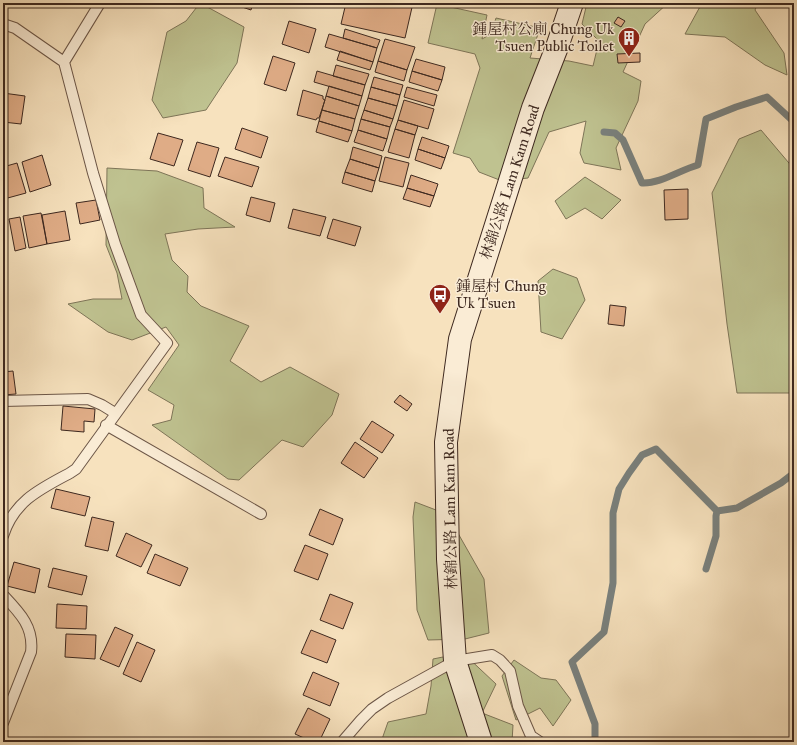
<svg xmlns="http://www.w3.org/2000/svg" width="797" height="745" viewBox="0 0 797 745" font-family="'IM FELL Great Primer','Noto Serif TC',serif">
<style>
.green{fill:#bfc290;stroke:#7e7558}
.lines{fill:none;stroke-linecap:round;stroke-linejoin:round}
.stream{stroke:#79807d;stroke-width:7}
.building{fill:#dfac86;stroke:#3d281f}
.lane-casing{stroke:#6c5647;stroke-width:12}
.secondary-casing{stroke:#3d281f;stroke-width:24}
.lane{stroke:#faecd5;stroke-width:10}
.secondary{stroke:#faecd5;stroke-width:22}
.labels{text-anchor:middle;dominant-baseline:central;stroke-width:3;stroke-linejoin:round;paint-order:stroke}
.poi-label{font-size:15px;fill:#3d281f;stroke:#faecd5;text-anchor:end}
.street-label{font-size:15px;fill:#3d281f;stroke:#faecd5}
</style>
<rect width="100%" height="100%" fill="#f7e2be"/>
<filter id="stains"><feTurbulence type="fractalNoise" baseFrequency=".005" numOctaves="4"/><feColorMatrix values="0 0 0 0 .2 0 0 0 0 .09 0 0 0 0 .02 0 0 0 .5 -.17"/></filter>
<radialGradient id="worn" r=".72"><stop offset=".6" stop-color="#630" stop-opacity="0"/><stop offset="1" stop-color="#630" stop-opacity=".3"/></radialGradient>
<!-- green -->
<path class="green" d="M200,3L244,27L237,63L206,110L163,118L152,100L167,32L186,21Z
M587,3H668L645,24L623,72L641,81L638,101L616,148L621,170L584,163L580,153L586,121L549,132L528,178L502,181L479,172L470,158L453,153L480,68L475,54L428,43L437,4L487,15L482,39L491,34L496,18L540,28L530,58L569,61L593,66L599,41L582,24Z
M702,3H758L755,10L784,53L787,75L765,65L725,37L685,34Z
M761,130L794,169V393H737L727,324L712,193L739,139Z
M107,168L157,171L203,188L204,208L235,227L198,229L165,234L172,260L188,276L187,292L201,306L249,326L230,361L261,382L290,367L339,394L332,415L303,447L282,440L239,480L228,479L152,425L171,420L174,405L148,390L179,345L166,327L132,340L108,332L68,304L93,299H122L117,273L106,245Z
M585,177L621,200L602,219L585,208L566,219L555,201Z
M553,269L577,278L585,300L562,339L541,332L538,281Z
M415,502L436,510L455,528L484,579L489,633L465,639L428,640L417,610L413,517Z
M463,653L496,684L482,713L513,725L512,742H381L388,722L426,714L431,686L433,659Z
M514,660L541,678L556,680L571,700L553,726L540,708L516,720L502,676Z"/>
<g class="lines">
<!-- stream -->
<path class="stream" d="M604,132L615,133L623,140L642,183C660,184 680,170 698,165L706,119L736,107L767,97L794,122
M706,569L716,536V516L717,511
M595,742V724L572,662L604,632L613,583V513L619,489L629,473L642,455L656,449L717,511L737,508L781,483L794,473"/>
</g>
<!-- building -->
<path class="building" d="M230,3H253L251,10Z
M346,3H413L405,38L341,24Z
M618,17L625,21L621,27L614,23Z
M289,21L316,29L309,53L282,44Z
M345,29L380,40L377,48L343,38Z
M329,34L377,48L373,62L325,47Z
M385,39L415,47L407,70L378,61Z
M340,51L373,62L370,70L337,60Z
M640,53V62L618,63L617,54Z
M273,56L295,63L286,91L264,84Z
M416,59L445,67L442,80L412,71Z
M378,61L407,70L404,81L375,72Z
M336,65L369,74L365,85L333,76Z
M317,71L365,85L362,96L314,82Z
M412,71L442,80L438,91L409,82Z
M374,77L403,85L400,95L371,87Z
M329,86L362,96L359,106L326,96Z
M371,87L400,95L397,106L368,98Z
M407,87L437,95L434,106L404,97Z
M303,90L323,96V99L325,100L319,118H317L316,120L297,115Z
M3,93L25,96L21,124L3,122Z
M326,96L359,106L355,119L322,110Z
M368,98L397,106L393,119L364,110Z
M404,100L434,109L428,129L398,120Z
M322,110L355,119L352,131L319,121Z
M364,110L393,119L390,127L361,119Z
M361,119L390,127L387,139L358,130Z
M398,120L418,126L415,135L395,129Z
M319,121L352,131L348,142L316,132Z
M242,128L268,137L261,158L235,149Z
M395,129L415,135L409,158L388,152Z
M358,130L387,139L383,151L354,142Z
M158,133L183,140L174,166L150,159Z
M422,137L449,146L445,158L418,149Z
M197,142L219,148L210,177L188,170Z
M353,147L382,156L379,168L350,159Z
M418,149L445,158L441,169L415,160Z
M42,155L51,185L30,192L22,162Z
M225,157L259,167L252,187L218,176Z
M385,157L409,163L403,187L379,181Z
M350,159L379,168L375,181L345,172Z
M17,163L26,193L4,199L3,196V167Z
M345,172L375,181L372,192L342,183Z
M411,175L438,184L434,196L407,188Z
M407,188L434,196L430,207L403,199Z
M688,189V219L665,220L664,190Z
M251,197L275,203L270,222L246,215Z
M96,200L100,220L80,224L76,203Z
M293,209L326,217L320,236L288,228Z
M65,211L70,240L47,244L42,215Z
M41,213L47,244L29,248L23,216Z
M20,217L26,248L15,251L9,219Z
M333,219L361,227L355,246L327,238Z
M610,305L626,307L624,326L608,324Z
M13,371L16,394L3,395V372Z
M400,395L412,404L407,411L394,402Z
M63,406L95,409L94,422L84,421V432L61,430Z
M372,421L394,435L382,453L360,439Z
M355,442L378,458L364,478L341,463Z
M56,489L90,497L85,516L51,508Z
M320,509L343,519L333,545L309,535Z
M92,517L114,522L108,551L85,546Z
M126,533L152,545L141,567L116,556Z
M305,545L328,554L318,580L294,571Z
M155,554L188,568L180,586L147,573Z
M14,562L40,569L35,593L7,586Z
M53,568L87,576L82,595L48,587Z
M330,594L353,603L343,629L320,620Z
M57,604L87,606L86,629L56,628Z
M115,627L133,635L119,667L100,659Z
M311,630L336,640L327,663L301,653Z
M66,634L96,635L95,659L65,657Z
M137,642L155,650L141,682L123,674Z
M313,672L339,683L330,706L303,695Z
M308,708L330,719L319,742H313L295,734Z"/>
<g class="lines">
<!-- lane casing -->
<g class="lane-casing">
<path id="lane" d="M3,24L15,28L64,62
M3,401L88,399L102,405L115,413
M106,425L261,514
M3,536C14,501 40,489 70,473L76,469L167,343L141,315L115,244L93,173L64,62L100,3
M3,595C20,613 34,627 31,652L3,723
M342,742L361,720L372,709L388,698L455,661L492,655L500,660L510,671L518,706L531,736L540,742"/>
</g>
<!-- secondary casing -->
<g class="secondary-casing">
<path id="secondary" d="M481,742L455,661L448,559L446,442L460,339L533,108L557,47L572,3"/>
</g>
<!-- lane -->
<use href="#lane" class="lane"/>
<!-- secondary -->
<use href="#secondary" class="secondary"/>
</g>
<!-- icons -->
<defs>
<g id="building-pin" transform="scale(1.15)"><path d="M0 17L-7.5 6A9.5 9.5 0 1 1 7.5 6Z" fill="#8f2418" stroke="#faecd5"/><path d="M-4-6H4V6H1V3H-1V6H-4ZM-2.5-4.3h1.7v1.8h-1.7ZM.8-4.3h1.7v1.8H.8ZM-2.5-1h1.7V.8h-1.7ZM.8-1h1.7V.8H.8Z" fill="#fff"/></g>
<g id="bus-pin" transform="scale(1.15)"><path d="M0 17L-7.5 6A9.5 9.5 0 1 1 7.5 6Z" fill="#8f2418" stroke="#faecd5"/><path d="M-5-6H5V4H4V6H2V4H-2V6H-4V4H-5ZM-3.5-4V0h7V-4ZM-3.5 1.2v1.5H-2V1.2ZM2 1.2v1.5H3.5V1.2Z" fill="#fff"/></g>
</defs>
<g fill-rule="evenodd">
<use href="#building-pin" x="629" y="38"/>
<use href="#bus-pin" x="440" y="295"/>
</g>
<g class="labels">
<!-- poi labels -->
<g class="poi-label">
<text x="614" y="29">鍾屋村公廁 Chung Uk<tspan x="614" dy="17">Tsuen Public Toilet</tspan></text>
<text x="456" y="286" text-anchor="start">鍾屋村 Chung<tspan x="456" dy="17">Uk Tsuen</tspan></text>
</g>
<!-- street labels -->
<g class="street-label">
<text transform="translate(510 182) rotate(-72)">林錦公路 Lam Kam Road</text>
<text transform="translate(450 509) rotate(-91)">林錦公路 Lam Kam Road</text>
</g>
</g>
<!-- margin -->
<rect width="797" height="745" fill="none" stroke="#f7e2be" stroke-width="16"/>
<rect x="4" y="4" width="789" height="737" fill="none" stroke="#3d281f" stroke-width="2"/>
<rect x="8" y="8" width="781" height="729" fill="none" stroke="#3d281f"/>
<rect width="100%" height="100%" filter="url(#stains)"/>
<rect width="100%" height="100%" fill="url(#worn)"/>
</svg>
